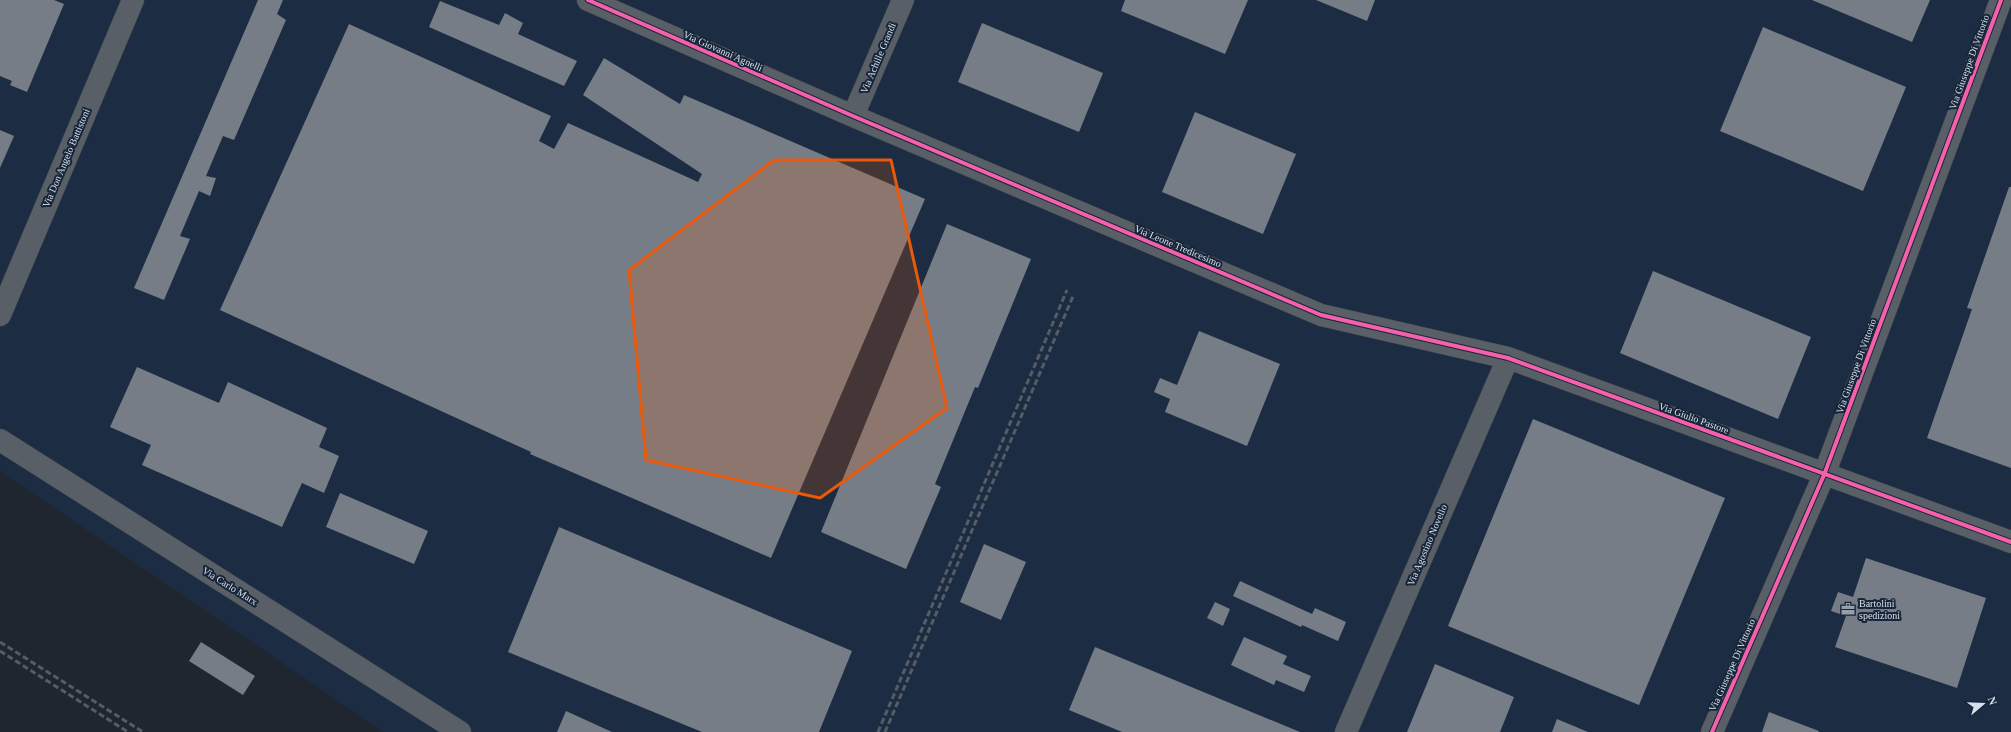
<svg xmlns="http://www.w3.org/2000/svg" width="2011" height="732" viewBox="0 0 2011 732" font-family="Georgia,serif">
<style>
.built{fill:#1c2d43}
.building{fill:#767d86}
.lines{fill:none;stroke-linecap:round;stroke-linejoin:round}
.minor-casing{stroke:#3c424b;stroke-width:23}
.minor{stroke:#595f66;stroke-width:22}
.rail{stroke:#565c64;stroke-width:3;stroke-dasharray:6 3;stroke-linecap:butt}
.cycleway-casing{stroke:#172538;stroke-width:6}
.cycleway{stroke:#f560ab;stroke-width:4}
.marked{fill:#e8590c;fill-opacity:0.2;stroke:#e8590c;stroke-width:3;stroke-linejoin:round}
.labels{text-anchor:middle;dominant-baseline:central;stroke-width:4;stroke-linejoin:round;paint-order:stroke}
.street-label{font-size:10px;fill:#d6e0ed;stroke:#172538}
.poi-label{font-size:10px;fill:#d6e0ed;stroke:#172538;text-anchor:start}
</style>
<rect width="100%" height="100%" fill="#1f2630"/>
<!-- built -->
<path class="built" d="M0,0H2011V732H384L0,471Z"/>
<!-- building -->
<path class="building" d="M0,0H54L64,4L27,92L10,85L12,81L0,76Z
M258,0H283L277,14L286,20L234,140L223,136L206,176L216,178L210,196L199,191L180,236L190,239L164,300L134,288Z
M1125,0H1248L1225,54L1121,11Z
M1316,0H1375L1367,21Z
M1812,0H1930L1912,42Z
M440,1L499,25L505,13L523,23L518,34L577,61L564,86L429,27Z
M982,23L1103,73L1079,132L958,82Z
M349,24L551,116L539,141L554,149L568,123L698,182L702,174L583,95L604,58L680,104L684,95L925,199L771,558L530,454L531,452L220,310Z
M1763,27L1906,87L1863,191L1720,131Z
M1195,112L1296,154L1263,234L1162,192Z
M0,130L14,136L0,168Z
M2009,187H2011V468L1927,438L1972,309L1967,308Z
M947,224L1031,259L978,388L975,387L935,484L941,487L906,569L821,532Z
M1653,271L1811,337L1778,419L1620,353Z
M1199,331L1280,364L1247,446L1165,412L1170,399L1154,392L1160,378L1177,385Z
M137,367L219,403L228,382L327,428L319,447L339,456L324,493L302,483L282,527L142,465L151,445L110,427Z
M1533,419L1725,498L1639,705L1448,626Z
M340,493L428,531L414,564L326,527Z
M559,527L852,651L819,732H702L508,652Z
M984,544L1026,562L1001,620L960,602Z
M1866,558L1986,598L1957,688L1835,647L1846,616L1831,611L1838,592L1853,597Z
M1240,581L1312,614L1315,608L1346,622L1338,641L1302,625L1301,627L1233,596Z
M1215,602L1230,609L1223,626L1207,618Z
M1244,637L1287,656L1283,664L1311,676L1304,692L1276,680L1274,685L1231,665Z
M201,642L255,676L243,695L189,661Z
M1095,647L1300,732H1122L1069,710Z
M1435,664L1514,697L1500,732H1407Z
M566,711L612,732H557Z
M1769,712L1819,731L1818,732H1762Z
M1557,719L1588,732H1552Z"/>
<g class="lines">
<!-- minor casing -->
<g class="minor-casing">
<path id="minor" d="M588,0L853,116L1321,315L1508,358L2011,542
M853,116L903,0
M0,315L133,0
M0,440L460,732
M1346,732L1508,358
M1712,732L1824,475L2001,0"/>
</g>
<!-- minor -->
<use href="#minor" class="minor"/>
<!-- rail -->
<path class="rail" d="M0,642L143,732
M0,651L128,732
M878,732L1067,290
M885,732L1074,294"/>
<!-- cycleway casing -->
<g class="cycleway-casing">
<path id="cycleway" d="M588,0L853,116L1321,315L1508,358L2011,542
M1712,732L1824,475L2001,0"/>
</g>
<!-- cycleway -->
<use href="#cycleway" class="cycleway"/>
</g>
<!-- marked area -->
<path class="marked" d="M774,160H891L947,408L820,498L646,460L629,270Z"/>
<!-- icons -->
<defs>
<g id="office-bare" transform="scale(1.08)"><path d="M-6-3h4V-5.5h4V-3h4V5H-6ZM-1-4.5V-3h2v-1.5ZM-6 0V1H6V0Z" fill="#969fab" stroke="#172538" stroke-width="2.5" paint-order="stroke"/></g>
</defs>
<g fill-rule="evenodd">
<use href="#office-bare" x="1848" y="609"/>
</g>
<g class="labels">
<!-- street labels -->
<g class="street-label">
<text transform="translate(723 51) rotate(24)">Via Giovanni Agnelli</text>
<text transform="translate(878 58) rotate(-67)">Via Achille Grandi</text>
<text transform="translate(1969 62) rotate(-70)">Via Giuseppe Di Vittorio</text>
<text transform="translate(66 158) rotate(-67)">Via Don Angelo Battistoni</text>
<text transform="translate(1178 246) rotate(23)">Via Leone Tredicesimo</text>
<text transform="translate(1856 366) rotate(-70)">Via Giuseppe Di Vittorio</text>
<text transform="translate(1694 418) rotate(20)">Via Giulio Pastore</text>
<text transform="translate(1427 545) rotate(-67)">Via Agostino Novello</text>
<text transform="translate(230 586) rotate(32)">Via Carlo Marx</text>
<text transform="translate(1732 665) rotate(-66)">Via Giuseppe Di Vittorio</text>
</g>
<!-- poi labels -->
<g class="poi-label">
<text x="1859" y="603">Bartolini<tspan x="1859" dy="12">spedizioni</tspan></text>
</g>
</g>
<!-- north arrow -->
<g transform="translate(1983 704) rotate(71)" stroke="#172538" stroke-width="3" paint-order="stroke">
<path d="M0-3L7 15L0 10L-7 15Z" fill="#d6e0ed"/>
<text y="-6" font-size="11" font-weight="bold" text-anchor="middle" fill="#d6e0ed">N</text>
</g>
</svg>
